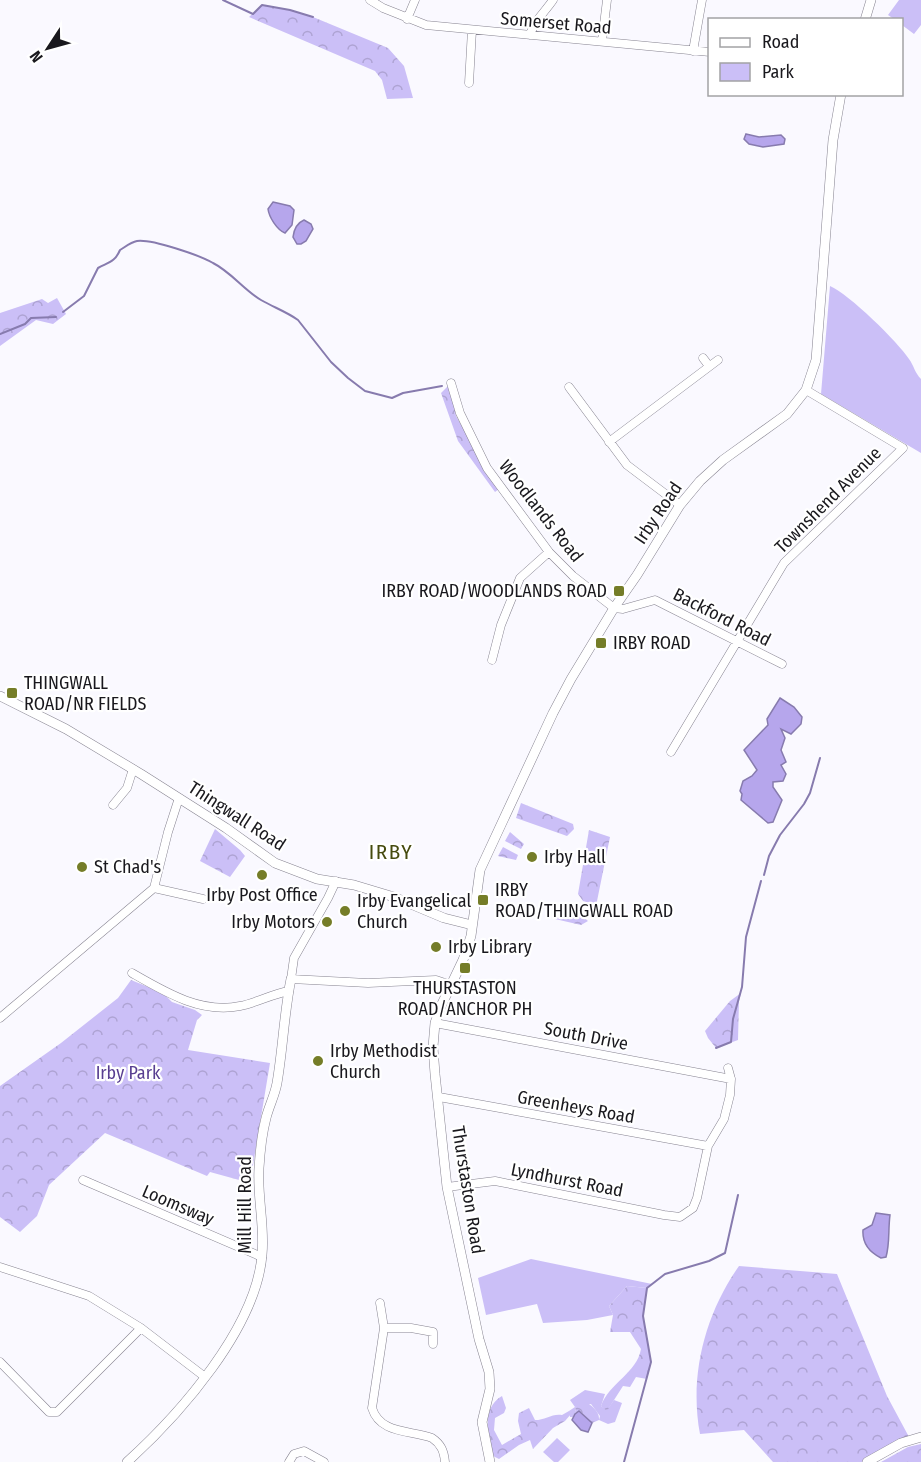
<svg xmlns="http://www.w3.org/2000/svg" width="921" height="1462" viewBox="0 0 921 1462" font-family="'Fira Sans Condensed',sans-serif">
<style>
.green{fill:#cbbff7}
.forest{fill:url(#forest-crowns)}
.water{fill:#b6a6ec;stroke:#877bae;stroke-width:1.5}
.lines{fill:none;stroke-linecap:round;stroke-linejoin:round}
.stream{stroke:#877bae;stroke-width:2}
.minor-casing{stroke:#868390;stroke-width:9}
.tertiary-casing{stroke:#868390;stroke-width:10}
.minor{stroke:#fff;stroke-width:8}
.tertiary{stroke:#fff;stroke-width:9}
.poi-dot{fill:#757d28;stroke:#fff;stroke-width:2}
.labels{text-anchor:middle;dominant-baseline:central;stroke-width:4.5;stroke-linejoin:round;paint-order:stroke}
.street-label{font-size:18px;fill:#19181d;stroke:#fff}
.poi-label{font-size:18px;fill:#19181d;stroke:#fff;text-anchor:start}
.park-label{font-size:18px;fill:#583e91;stroke:#fff}
.quarter-label{font-size:21px;letter-spacing:1.5px;fill:#464b0f;stroke:#fff}
</style>
<defs>
<pattern id="forest-crowns" width="20" height="18" patternUnits="userSpaceOnUse" patternTransform="scale(1.5)"><rect width="20" height="18" fill="#cbbff7"/><path d="M2 6a3 3 0 1 1 6 0M12 15a3 3 0 1 1 6 0" fill="none" stroke="#aea3d3"/></pattern>
</defs>
<rect width="100%" height="100%" fill="#faf9ff"/>
<!-- green -->
<path class="green" d="M899,0H921V25L914,34L902,25V20L894,19L888,15Z
M830,286C849,294 898,342 909,359C914,366 915,373 921,379V453L821,394Z
M531,1259L652,1284L647,1288L627,1286L609,1306L613,1315L587,1320L543,1323L537,1304L486,1315L478,1278Z
M585,1390L605,1394L601,1406L607,1410L614,1400L622,1403L615,1422L608,1424L599,1420L600,1416L591,1404L575,1407L576,1412L573,1417H570L569,1411L575,1407L570,1400Z
M557,1438L570,1450L558,1462H554L543,1452Z"/>
<!-- forest -->
<path class="forest" d="M262,5L290,10L313,17L388,48L404,66L413,98L387,99L382,80L375,71L249,17Z
M57,298L66,314L53,324L36,320L0,346V313L42,299L48,303Z
M450,384L456,416L499,489L495,492L458,441L441,393Z
M521,803L573,824L574,829L567,836L516,818Z
M215,829L240,850L245,856L230,877L200,861Z
M589,830L610,837L596,906L583,901L578,894Z
M510,832L524,844L521,849L505,841Z
M503,847L518,855L516,860L498,856Z
M565,910L578,912L588,921L581,925L555,919V917L559,912Z
M131,980L163,993L172,1002L195,1010L202,1015L197,1020L188,1050L270,1063L250,1183L210,1172L207,1176L105,1133L49,1185L37,1216L20,1232L0,1217V1086L61,1043L118,998Z
M741,993L739,1001L738,1040L716,1048L708,1038L705,1031L730,1001Z
M739,1266L837,1274L887,1396L909,1437L885,1448L862,1462H773L744,1430L700,1434C689,1376 705,1314 739,1266Z
M627,1286L647,1288L643,1316L651,1362L647,1379L636,1377L630,1387L623,1386L607,1411L601,1406C609,1383 637,1373 641,1349L630,1332H610L613,1315L609,1306Z
M502,1396L506,1408L504,1413L495,1418L494,1430L502,1445L521,1434L518,1421L519,1413L529,1408L535,1420C545,1420 553,1413 562,1415L569,1411L571,1414L565,1421L553,1428L533,1449L530,1440L519,1445L499,1459L493,1456C489,1436 480,1409 502,1396Z
M584,1401C591,1405 600,1411 599,1420L592,1423L581,1412H576L575,1407Z
M921,1444V1462H881L908,1447Z"/>
<!-- water -->
<path class="water" d="M746,134L759,137L781,135L785,139L784,144L763,147L749,144L744,139Z
M273,202L290,206L294,210L292,225L285,233C277,230 269,217 268,209Z
M304,220L311,224L313,229L306,241L301,244H297L293,237C294,229 297,223 304,220Z
M780,698L794,707L802,717L801,724L791,734L781,729L785,738L781,750L786,762L781,765L786,774L783,781L773,782V787L782,800L773,822L768,823L741,800L742,794L740,791L743,781L752,776L757,770L744,750L768,725L767,719Z
M876,1213L890,1215C888,1230 890,1243 886,1257L881,1258C869,1252 862,1244 863,1230L872,1225Z
M579,1411L592,1423L588,1432L581,1430L572,1420L575,1414Z"/>
<g class="lines">
<!-- stream -->
<path class="stream" d="M223,0L253,14L262,5L290,10L313,17
M63,312L84,296L98,268C109,262 115,262 120,250C125,247 131,242 137,241C152,239 199,255 213,263C231,272 244,290 261,300C273,307 287,312 298,320L331,362L348,378L365,391L392,398L403,393L442,386
M0,334L25,324L31,318L56,317
M764,875L769,856L780,835L804,804L810,793L820,758
M716,1048L731,1042L733,1019L742,987L746,937L761,881
M624,1462L651,1362L643,1316L647,1288L665,1274L709,1261L725,1253L738,1195"/>
<!-- minor casing -->
<g class="minor-casing">
<path id="minor" d="M370,0L383,8L426,25L710,52
M407,19L415,0
M530,35C534,21 544,13 553,0
M602,41L607,0
M693,51L702,0
M469,83L472,30
M703,358L709,366
M451,383L460,413L487,468L549,552L573,576L614,608L623,609L655,600L782,664
M569,387L627,465L680,505
M609,442L718,360
M492,660L501,625L520,578L549,552
M671,752L784,563L903,448L806,390
M113,805L127,788L133,769
M336,881L328,898L294,958L291,979L368,983L436,980L451,985
M154,888L203,899
M132,973C165,992 201,1014 240,1006C256,1003 272,994 289,991
M0,1018L154,888L168,832L179,798
M435,1023L731,1079
M439,1097L708,1146
M83,1180L262,1257
M447,1187L495,1181L664,1215L680,1217L693,1208L697,1198L708,1146L724,1119L730,1095L731,1079L728,1068
M0,1267L89,1296L141,1328L205,1377
M380,1303L384,1328L372,1408C380,1434 410,1430 432,1438C441,1444 444,1451 445,1462
M384,1328H411L433,1332V1344
M0,1362L49,1412H57L141,1328
M289,1462L294,1454L304,1451L324,1462"/>
</g>
<!-- tertiary casing -->
<g class="tertiary-casing">
<path id="tertiary" d="M865,20L871,0
M0,696L66,729L141,774L226,828L275,863L317,879L354,885L394,897L444,918L472,925
M127,1462C180,1414 256,1328 262,1255C265,1226 257,1197 259,1168C260,1152 262,1133 266,1118C269,1106 275,1095 277,1083C283,1048 284,1013 291,979
M490,1462L482,1422L490,1389L489,1372L479,1339L447,1187L435,1074L433,1047L435,1023L441,1006L463,960L471,936L480,870L553,713L571,679L614,608L637,575L680,505L700,481L723,460L787,414L806,390L816,360L833,140L841,94
M867,1462L901,1443L921,1437"/>
</g>
<!-- minor -->
<use href="#minor" class="minor"/>
<!-- tertiary -->
<use href="#tertiary" class="tertiary"/>
</g>
<!-- markers -->
<g class="poi-dot">
<rect x="613" y="585" width="12" height="12" rx="3"/>
<rect x="595" y="637" width="12" height="12" rx="3"/>
<rect x="6" y="687" width="12" height="12" rx="3"/>
<circle cx="532" cy="857" r="6"/>
<circle cx="82" cy="867" r="6"/>
<circle cx="262" cy="875" r="6"/>
<rect x="477" y="894" width="12" height="12" rx="3"/>
<circle cx="345" cy="911" r="6"/>
<circle cx="327" cy="922" r="6"/>
<circle cx="436" cy="947" r="6"/>
<rect x="459" y="962" width="12" height="12" rx="3"/>
<circle cx="318" cy="1061" r="6"/>
</g>
<g class="labels">
<!-- street labels -->
<g class="street-label">
<text transform="translate(556 23) rotate(5)">Somerset Road</text>
<text transform="translate(828 500) rotate(-45)">Townshend Avenue</text>
<text transform="translate(541 511) rotate(52)">Woodlands Road</text>
<text transform="translate(658 513) rotate(-56)">Irby Road</text>
<text transform="translate(722 617) rotate(27)">Backford Road</text>
<text transform="translate(237 816) rotate(33)">Thingwall Road</text>
<text transform="translate(586 1036) rotate(11)">South Drive</text>
<text transform="translate(576 1107) rotate(10)">Greenheys Road</text>
<text transform="translate(567 1180) rotate(11)">Lyndhurst Road</text>
<text transform="translate(468 1190) rotate(81)">Thurstaston Road</text>
<text transform="translate(178 1205) rotate(23)">Loomsway</text>
<text transform="translate(245 1205) rotate(-90)">Mill Hill Road</text>
</g>
<!-- poi labels -->
<g class="poi-label">
<text x="607" y="591" text-anchor="end">IRBY ROAD/WOODLANDS ROAD</text>
<text x="613" y="643">IRBY ROAD</text>
<text x="24" y="683">THINGWALL<tspan x="24" dy="21">ROAD/NR FIELDS</tspan></text>
<text x="544" y="857">Irby Hall</text>
<text x="94" y="867">St Chad's</text>
<text x="495" y="890">IRBY<tspan x="495" dy="21">ROAD/THINGWALL ROAD</tspan></text>
<text x="262" y="895" text-anchor="middle">Irby Post Office</text>
<text x="357" y="901">Irby Evangelical<tspan x="357" dy="21">Church</tspan></text>
<text x="315" y="922" text-anchor="end">Irby Motors</text>
<text x="448" y="947">Irby Library</text>
<text x="465" y="988" text-anchor="middle">THURSTASTON<tspan x="465" dy="21">ROAD/ANCHOR PH</tspan></text>
<text x="330" y="1051">Irby Methodist<tspan x="330" dy="21">Church</tspan></text>
</g>
<!-- park labels -->
<g class="park-label">
<text x="128" y="1073">Irby Park</text>
</g>
<!-- quarter labels -->
<g class="quarter-label">
<text x="391" y="852">IRBY</text>
</g>
</g>
<!-- legend -->
<rect x="708" y="18" width="195" height="78" fill="#ffffff" stroke="#a3a3a5" stroke-width="1.5"/>
<rect x="720" y="38" width="30" height="9" fill="#ffffff" stroke="#a3a3a5" stroke-width="1.5"/>
<text x="762" y="48" font-size="18" fill="#19181d">Road</text>
<rect x="720" y="63" width="30" height="18" fill="#cbbff7" stroke="#a3a3a5" stroke-width="1.5"/>
<text x="762" y="78" font-size="18" fill="#19181d">Park</text>
<!-- north arrow -->
<g transform="translate(48 48) rotate(234)" stroke="#ffffff" stroke-width="4.5" paint-order="stroke">
<path d="M0-4.5L10 22L0 15L-10 22Z" fill="#19181d"/>
<text y="-9" font-size="16" font-weight="bold" text-anchor="middle" fill="#19181d">N</text>
</g>
</svg>
